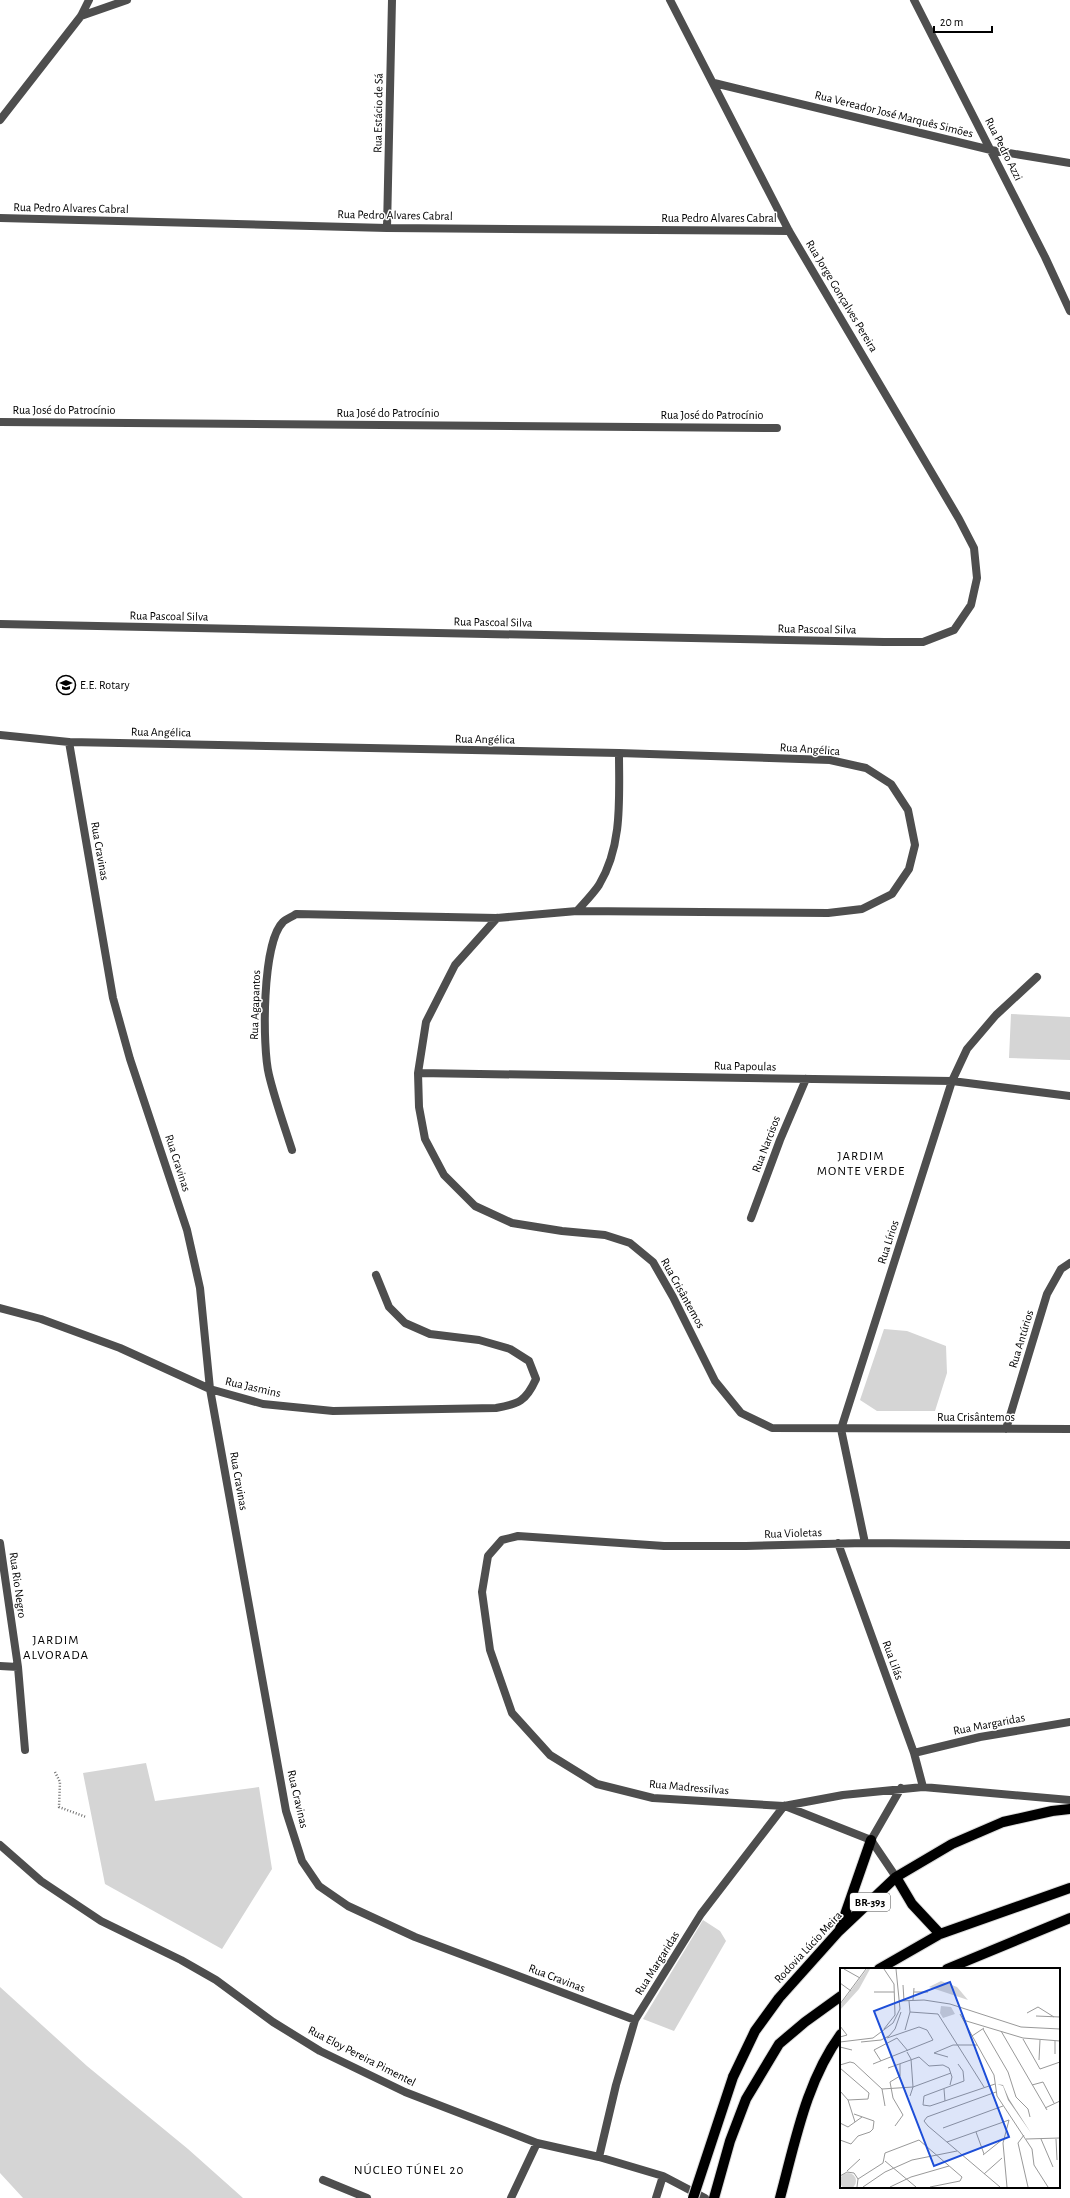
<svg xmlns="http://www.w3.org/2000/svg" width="1070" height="2198" viewBox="0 0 1070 2198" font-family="'Alegreya Sans',sans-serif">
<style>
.green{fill:#d5d5d5}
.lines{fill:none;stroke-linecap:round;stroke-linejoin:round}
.primary-casing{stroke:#dbdbdb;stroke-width:12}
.path{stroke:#707070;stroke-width:2.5;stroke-dasharray:1 2;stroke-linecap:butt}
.street{stroke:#4e4e4e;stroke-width:8}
.primary{stroke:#000;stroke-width:10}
.primary-bridge-casing{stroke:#dbdbdb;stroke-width:12;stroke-linecap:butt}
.primary-bridge{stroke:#000;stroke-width:10}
.labels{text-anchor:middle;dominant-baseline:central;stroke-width:3;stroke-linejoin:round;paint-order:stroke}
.shield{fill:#fff;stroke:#4c4c4c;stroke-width:1}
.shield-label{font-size:11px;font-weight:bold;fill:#000}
.street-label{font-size:12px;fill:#000;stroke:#fff}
.poi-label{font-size:12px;fill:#000;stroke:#fff;text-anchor:start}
.neighbourhood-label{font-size:13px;letter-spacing:1px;fill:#000;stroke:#fff}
.inset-road{fill:none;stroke:#999;stroke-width:1}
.view{fill:#1d4ed8;fill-opacity:0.15;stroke:#1d4ed8;stroke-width:2}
.inset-edge{fill:none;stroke:#000;stroke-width:2}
</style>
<rect width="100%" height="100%" fill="#fff"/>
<!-- green -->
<path class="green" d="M1011,1014L1070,1017V1060L1009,1058Z
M884,1329L907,1331L946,1346L947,1373L935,1411H877L860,1400Z
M146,1763L155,1801L259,1787L272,1869L222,1949L105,1884L83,1773Z
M703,1920L720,1931L726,1941L674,2031L643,2019Z
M0,1987L87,2066L188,2149L243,2198H23L0,2173Z"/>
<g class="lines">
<!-- primary casing -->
<g class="primary-casing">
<path id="primary" d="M896,1877L912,1904L940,1934
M840,1929L871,1840
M879,1969L940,1934L1070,1888
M947,1969L1070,1918
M733,2077L755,2031L779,1998L839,1931L896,1877L952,1844L1003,1822L1052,1811L1070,1809
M714,2198L730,2141L746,2099L779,2044L805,2022L841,1996
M780,2198C795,2143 806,2081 841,2034"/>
</g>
<!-- path -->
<path class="path" d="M55,1772L60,1782L59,1807L86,1817"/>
<!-- street -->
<path class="street" d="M914,0L1045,257L1070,311
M81,16L127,0
M714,83L991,150L1070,163
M0,120L81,16L89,0
M0,218L387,228L789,231
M387,228L392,0
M0,422L777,428
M0,624L884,642H923L954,630L971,605L977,578L974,548L959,519L789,231L670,0
M0,735L69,742L619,753L830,760L866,768L891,784L908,810L915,845L909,869L892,894L862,909L828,913L577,911L497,918L296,914C292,917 286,919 283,922C262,942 262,1047 269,1075C275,1100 284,1125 292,1150
M69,742L113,998L130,1059L187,1230L200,1288L210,1389L286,1811L302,1861L319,1886L348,1906L415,1937L635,2020
M577,911C584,903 593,894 599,885C623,845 619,798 619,753
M497,918L455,965L426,1022L418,1073L419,1107L425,1139L444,1175L475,1206L512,1223L562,1231L605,1235L630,1243L653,1262L673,1297L715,1381L741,1413L772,1428L1070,1429
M418,1073L952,1081L1070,1096
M751,1218L780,1140L806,1079
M0,1308L41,1319L120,1348L210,1389L263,1404L333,1411L496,1408C519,1404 526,1401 536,1379L529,1361L510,1349L479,1340L430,1334L405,1323L389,1307L376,1275
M1006,1429L1047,1294L1061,1269L1070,1263
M0,1543L18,1667L25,1750
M838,1543L914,1753L923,1787
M865,1543L841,1429L952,1081L967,1049L996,1015L1037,977
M1070,1545L865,1543L746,1546H664L518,1536L502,1540L488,1556L482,1592L490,1650L512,1713L550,1755L597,1784L653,1798L784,1806L843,1795L923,1787L1070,1800
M0,1666L18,1667
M914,1753L980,1737L1070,1722
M785,1806L871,1840L896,1877
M871,1840L901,1788
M0,1845L41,1881L101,1921L181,1960L216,1980L273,2022L320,2051L405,2092L537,2143L599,2157L663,2176L705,2198
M599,2157L616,2085L635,2020L701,1914L784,1806
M323,2180L367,2198
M511,2198L537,2143
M656,2198L663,2176"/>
<!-- primary -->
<use href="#primary" class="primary"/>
<!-- primary-bridge casing -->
<g class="primary-bridge-casing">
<path id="primary-bridge" d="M693,2198L733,2077"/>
</g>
<!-- primary-bridge -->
<use href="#primary-bridge" class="primary-bridge"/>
</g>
<!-- icons -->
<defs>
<g id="school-ring" transform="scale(1)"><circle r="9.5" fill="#fff" stroke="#000" stroke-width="1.5"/><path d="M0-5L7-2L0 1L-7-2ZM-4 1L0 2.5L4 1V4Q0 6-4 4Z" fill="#000"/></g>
</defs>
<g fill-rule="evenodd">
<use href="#school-ring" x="66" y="685"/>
</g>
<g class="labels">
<!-- shield labels -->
<rect class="shield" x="850" y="1893" width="40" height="18" rx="3"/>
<g class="shield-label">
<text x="870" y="1902">BR-393</text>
</g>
<!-- street labels -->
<g class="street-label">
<text transform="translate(378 113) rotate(-89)">Rua Estácio de Sá</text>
<text transform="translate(894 114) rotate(14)">Rua Vereador José Marquês Simões</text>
<text transform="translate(1004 149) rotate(63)">Rua Pedro Azzi</text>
<text transform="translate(71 208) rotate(1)">Rua Pedro Alvares Cabral</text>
<text transform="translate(395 215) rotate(1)">Rua Pedro Alvares Cabral</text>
<text x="719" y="218">Rua Pedro Alvares Cabral</text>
<text transform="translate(842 296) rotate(59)">Rua Jorge Gonçalves Pereira</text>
<text x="64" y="410">Rua José do Patrocínio</text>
<text x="388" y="413">Rua José do Patrocínio</text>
<text x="712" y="415">Rua José do Patrocínio</text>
<text transform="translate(169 616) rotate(1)">Rua Pascoal Silva</text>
<text transform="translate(493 622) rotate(1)">Rua Pascoal Silva</text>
<text transform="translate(817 629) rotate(1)">Rua Pascoal Silva</text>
<text transform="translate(161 732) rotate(1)">Rua Angélica</text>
<text transform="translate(485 739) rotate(1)">Rua Angélica</text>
<text transform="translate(810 749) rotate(4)">Rua Angélica</text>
<text transform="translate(100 851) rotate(80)">Rua Cravinas</text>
<text transform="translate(255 1005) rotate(-88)">Rua Agapantos</text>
<text transform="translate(745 1066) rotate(1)">Rua Papoulas</text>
<text transform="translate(766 1144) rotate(-69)">Rua Narcisos</text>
<text transform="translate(178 1163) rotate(72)">Rua Cravinas</text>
<text transform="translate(888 1242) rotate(-72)">Rua Lírios</text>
<text transform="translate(683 1293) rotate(61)">Rua Crisântemos</text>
<text transform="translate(1021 1339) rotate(-73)">Rua Antúrios</text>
<text transform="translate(253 1387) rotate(13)">Rua Jasmins</text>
<text x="976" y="1417">Rua Crisântemos</text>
<text transform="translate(239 1481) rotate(80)">Rua Cravinas</text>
<text transform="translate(793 1533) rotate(-2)">Rua Violetas</text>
<text transform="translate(18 1585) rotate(82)">Rua Rio Negro</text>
<text transform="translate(893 1660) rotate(70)">Rua Lilás</text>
<text transform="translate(989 1724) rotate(-11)">Rua Margaridas</text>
<text transform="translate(689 1787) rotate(5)">Rua Madressilvas</text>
<text transform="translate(298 1799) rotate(77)">Rua Cravinas</text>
<text transform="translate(808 1947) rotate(-47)">Rodovia Lúcio Meira</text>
<text transform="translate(657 1963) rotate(-58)">Rua Margaridas</text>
<text transform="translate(557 1978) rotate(21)">Rua Cravinas</text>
<text transform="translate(362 2056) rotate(27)">Rua Eloy Pereira Pimentel</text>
</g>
<!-- poi labels -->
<g class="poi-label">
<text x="80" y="685">E.E. Rotary</text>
</g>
<!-- neighbourhood labels -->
<g class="neighbourhood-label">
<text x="861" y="1156">JARDIM<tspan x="861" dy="15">MONTE VERDE</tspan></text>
<text x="56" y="1640">JARDIM<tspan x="56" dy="15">ALVORADA</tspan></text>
<text x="409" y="2170">NÚCLEO TÚNEL 20</text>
</g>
</g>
<!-- overview -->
<g transform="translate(840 1968)">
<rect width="220" height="220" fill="#fff"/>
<path d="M27,1H30L19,21L0,42V37ZM101,13L117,19L128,32L89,19ZM101,38L111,39L115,46L103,50L100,45ZM0 213a8 8 0 1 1 16 0a8 8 0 1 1-16 0Z" fill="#d5d5d5"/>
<path d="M157,116L163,117L169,131L191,165L168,132L163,118Z" fill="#9c9c9c"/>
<path class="inset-road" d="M4,1L20,10M44,1L54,16M0,15L11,23M63,17L64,33M34,24H54M74,24H88M73,32L74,20M59,33L84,32L110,36L181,59L220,61M0,36L26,1M70,44L98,46L144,119M187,45L198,39L214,49M120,46L154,107L157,128L192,181L194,197L208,219M196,48L220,49M123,52L183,70L220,73M0,58L7,67L0,69M44,61L55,47L54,16M143,61L168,104L176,129L188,141L190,149M65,62L70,44L69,33M161,63L207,142M132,68L144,60M57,70L68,83M183,71L200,101L220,94M0,74L33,70L53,55L60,41L56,1M21,74L41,72L49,68L55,61L61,44M0,79L12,82M67,84L71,91L73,119L70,128M215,86V73M108,89L94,85L113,77H137M199,92L200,72M41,93L34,82L57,70M33,96L93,72L87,62L79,59L47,70M118,96L123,103L124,113L84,128L83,137L90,138L155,116M0,97L10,94L14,95L42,121L45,138M0,100L29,125L28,131L8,132M48,100L79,89L89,98L103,97L109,100L112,109L110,117M192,117L203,114L214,135M42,121L73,119L111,105M104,121L105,133M0,123L8,132L15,154M156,124L87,149L84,153L88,158L160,219M205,140L220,133M0,155L8,159L22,149M55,158L63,147L53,130L50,114L60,108V96M103,160L163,138M136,164L144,186M184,167L178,175L188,219M186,171L220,170M201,171L213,199M216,171L217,192M0,172L11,176L18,168L30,164L33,161L34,153L14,146M107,174L169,152M143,187L163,171M45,193L76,219M7,203L20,191M144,206L162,190M0,208L7,204L14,205L18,211L17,219M18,211L43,195L45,185L79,172L122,209L120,213L90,219M23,219L45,204L72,192L117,183M50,219L71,209L109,198M167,219L163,175L169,152"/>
<path class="view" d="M110,14L169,169L94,198L34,43Z"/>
<rect width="220" height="220" class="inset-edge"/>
</g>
<!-- scale -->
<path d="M934 26v6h58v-6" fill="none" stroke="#000000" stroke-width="2"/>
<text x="940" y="26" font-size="12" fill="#000000" stroke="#ffffff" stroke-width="3" paint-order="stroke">20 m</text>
</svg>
